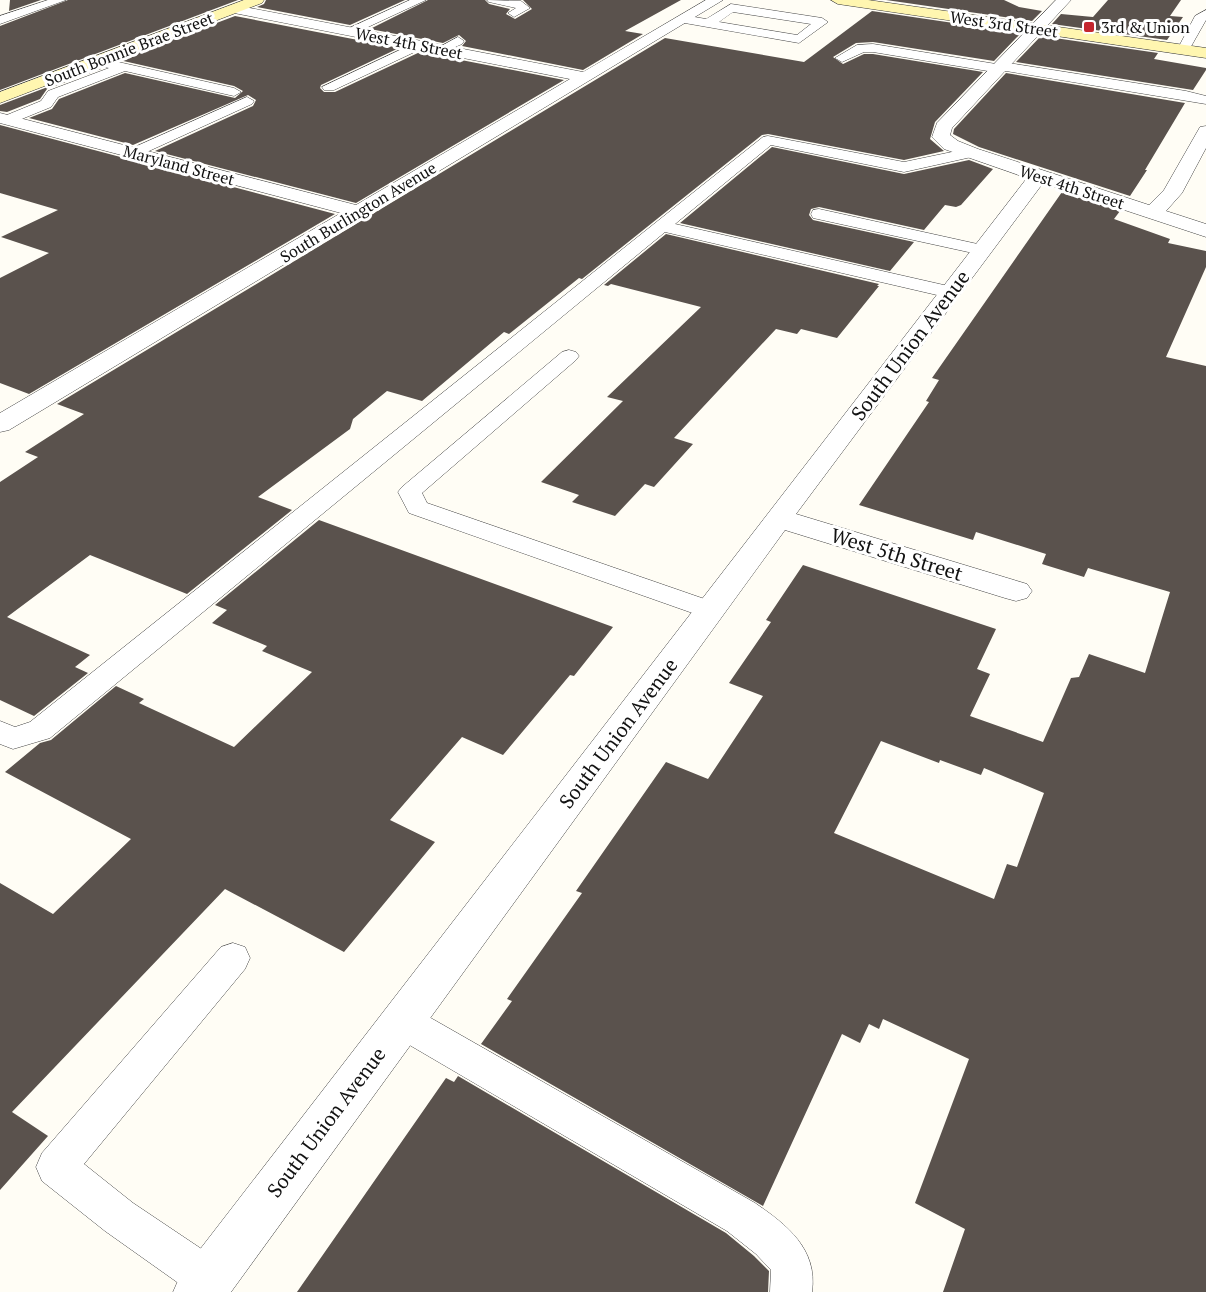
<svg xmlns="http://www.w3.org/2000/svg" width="1206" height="1292" viewBox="0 0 1206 1292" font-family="'PT Serif',serif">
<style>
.building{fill:#5a524d;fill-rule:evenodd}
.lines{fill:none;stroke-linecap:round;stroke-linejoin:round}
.lane-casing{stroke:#444;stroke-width:1}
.street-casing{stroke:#444;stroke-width:1}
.secondary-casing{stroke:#333;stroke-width:1}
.lane{fill:#fff;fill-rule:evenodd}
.street{fill:#fff;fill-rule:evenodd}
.secondary{fill:#fff6b0;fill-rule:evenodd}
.poi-dot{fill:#c4262e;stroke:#fff;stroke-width:2}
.labels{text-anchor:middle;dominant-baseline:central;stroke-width:6;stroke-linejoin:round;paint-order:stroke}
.far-street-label{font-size:16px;fill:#111;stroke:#fff}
.far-poi-label{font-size:16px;fill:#111;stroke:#fff;text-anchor:start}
.street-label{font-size:20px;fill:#111;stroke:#fff}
</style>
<rect width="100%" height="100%" fill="#fffdf5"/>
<!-- building -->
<path class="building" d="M10,0H41L9,11Z
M68,0H238L0,90V26Z
M266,0H405L350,25L257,7L264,4Z
M428,0H485L489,4L510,9L506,14L515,19L532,9L523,0H681L625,31L643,34L583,70L462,46L466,41L459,35L443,43L370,29Z
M886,0H1004L1019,7L1042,11L1032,21Z
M1108,0H1181L1170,16L1183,17L1167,40L1052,24L1061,14L1093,17Z
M872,11L1021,33L994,61L873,42L856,43L833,57L843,64L864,54H873L983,72L935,122L930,139L944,151L904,160L768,134L762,135L582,279L579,278L509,334L504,332L422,401L387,391L353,419L350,429L258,497L292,510L187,594L90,555L7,617L90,655L75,667L88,673L34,716L0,700V482L38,457L25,452L84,414L57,404L665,38L804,62Z
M235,16L399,48L321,85L320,88L324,92H335L420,52L564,80L356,203L155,151L253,106L256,100L248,95L133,145L29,118L52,109L59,99L125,73L235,98L243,91L234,86L119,60Z
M1041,36L1158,53L1154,59L1206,68V70L1193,90L1016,62Z
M98,68L101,69L47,89L40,99L7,112L0,111V105Z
M1006,73L1185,103L1145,170H1147L1130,196L979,147L953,134L954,129Z
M0,125L335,214L29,394L0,383V278L49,253L1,237L58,210L0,193Z
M772,147L904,174L969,160L993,169L961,205L956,207L945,205L924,230L819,207L811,209L809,215L813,220L914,242L890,271L680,223Z
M1062,192L1120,211L1114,219L1170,239L1168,243L1206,251V267L1166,357L1206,366V1292H943L965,1229L915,1203L969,1059L883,1019L879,1029L869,1024L860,1043L842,1034L763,1206L481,1044L512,1001L507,999L582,893L576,891L666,762L708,779L763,696L729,683L771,622L766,620L803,565L996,629L977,669L990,674L970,716L1043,742L1071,678L1079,677L1089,654L1145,673L1170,592L1088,568L1084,577L1042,564L1046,554L976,532L973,540L859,505L929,402L926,401L939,380L932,378ZM881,741L939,763L940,760L981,775L984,768L1044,793L1017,867L1007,864L994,899L834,833Z
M666,234L879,284L877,286H879L837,338L801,329L797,334L776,329L674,438L693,444L654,487L645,484L615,516L572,502L579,495L541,482L623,401L607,397L701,307L611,284L608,286L604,285Z
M319,520L613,627L574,676L570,675L503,755L462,737L390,820L435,842L344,952L225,889L12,1112L48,1136L0,1190V883L53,914L131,839L5,772L40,743L51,740L116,686L144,699L139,703L234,747L312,672L262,651L267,646L212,623L227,610L215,605Z
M458,1076L726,1233L754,1256L769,1271L768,1292H297L446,1078L454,1082Z"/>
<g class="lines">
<!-- lane casing -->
<g class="lane-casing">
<path id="lane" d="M48,0H66L0,24V16Z
M410,0H426L353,34L349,35L343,31Z
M487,0L521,1L530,8L514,17L508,13L516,8L489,2Z
M731,4L822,18L828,22L799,43L679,22L677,19L683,15L706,19ZM733,12L811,24L797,35L719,22Z
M1206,10V20L1189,50L1188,53H1178L1177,50L1195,16Z
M458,37L464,41L462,44L442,53L436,49Z
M419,41L425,45L423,48L334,90H324L322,87Z
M873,44L996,64L1002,62L1186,91L1206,96V104L1006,71L1000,73L873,52H864L842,62L835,58L857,45Z
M96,57L234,88L241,92L234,96L125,71L58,97L51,107L12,123L7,124L0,120L2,117L41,101L48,91L109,68L91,64L89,61L91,58Z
M247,97L254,101L252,104L138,156L133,158L125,153L128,150Z
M768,136L904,162L971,148L979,153L976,156L904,172L771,145L675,224L957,288L959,292L957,296L950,298L665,232L50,738L13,749L0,744V721L15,727L30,722L763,137Z
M819,209L982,245L988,246L991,250L988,254L982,255L813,218L811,214L813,210Z
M569,350L576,352L579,356L576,360L422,493L427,503L719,604L723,610L719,616L710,619L701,616L409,513L398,492L402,487L562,352Z
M233,943L245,947L250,958L245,969L84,1164L133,1203L224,1264L230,1279L225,1292H191L105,1231L42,1181L36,1167L42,1153L221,947Z
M402,1005L415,1009L755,1203C787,1225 818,1249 812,1292H770L771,1270L756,1254L727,1231L389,1033L384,1021L389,1009Z"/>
</g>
<!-- street casing -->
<g class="street-casing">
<path id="street" d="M706,0H723L9,430L0,432V413L341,213L0,123V113L356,205L570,79L234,13L227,9L229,6L234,5L583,72Z
M1056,0H1071L952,128L950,135L958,141L978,149L1149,205L1164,190L1200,127L1206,126V148L1182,193L1166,211L1206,224V237L1043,183L796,514L1027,584L1032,591L1027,598L1016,601L1005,598L785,530L231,1292H173L181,1274L1027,178L944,149L932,137L937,123Z"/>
</g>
<!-- secondary casing -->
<g class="secondary-casing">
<path id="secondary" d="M244,0H264L262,3L0,103V92Z
M831,0H868L1206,48V58L838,4Z"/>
</g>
<!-- lane -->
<use href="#lane" class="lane"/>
<!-- street -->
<use href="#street" class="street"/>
<!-- secondary -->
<use href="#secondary" class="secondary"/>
</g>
<!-- markers -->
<rect class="poi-dot" x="1083" y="21" width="12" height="12" rx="3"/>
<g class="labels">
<!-- far-street labels -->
<g class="far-street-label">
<text transform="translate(1004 24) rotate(8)">West 3rd Street</text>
<text transform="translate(409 43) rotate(11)">West 4th Street</text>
<text transform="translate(129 49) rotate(-21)">South Bonnie Brae Street</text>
<text transform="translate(179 165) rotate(15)">Maryland Street</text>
<text transform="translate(1072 187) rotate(18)">West 4th Street</text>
<text transform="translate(358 212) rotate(-31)">South Burlington Avenue</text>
</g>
<!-- far-poi labels -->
<g class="far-poi-label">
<text x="1101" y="27">3rd &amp; Union</text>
</g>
<!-- street labels -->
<g class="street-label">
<text transform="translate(910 345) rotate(-53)">South Union Avenue</text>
<text transform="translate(897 554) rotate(17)">West 5th Street</text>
<text transform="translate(618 733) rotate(-53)">South Union Avenue</text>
<text transform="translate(326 1122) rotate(-53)">South Union Avenue</text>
</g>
</g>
</svg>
